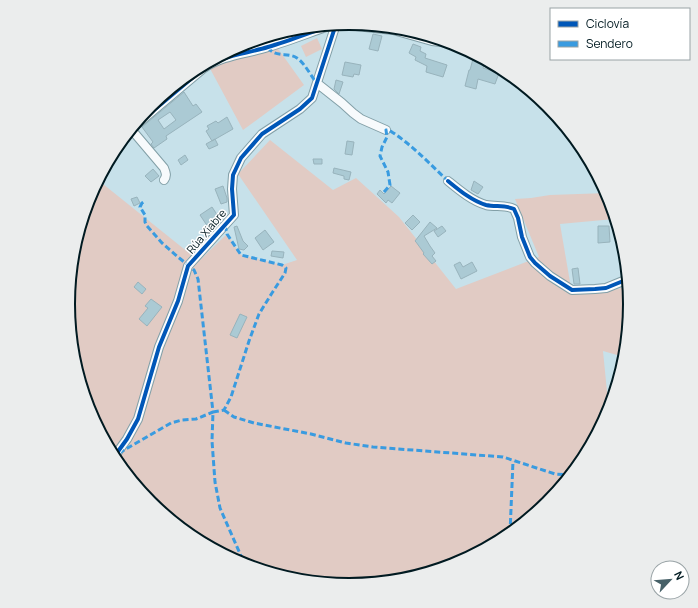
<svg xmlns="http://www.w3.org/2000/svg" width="698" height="608" viewBox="0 0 698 608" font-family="Manrope,sans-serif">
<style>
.green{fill:#e1cbc4}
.building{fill:#abcad4;stroke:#98b3bc;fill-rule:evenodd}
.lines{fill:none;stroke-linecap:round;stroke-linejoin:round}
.street-casing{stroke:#829fa7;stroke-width:10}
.street{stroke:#f7fafc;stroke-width:8}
.quiet{stroke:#399be0;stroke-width:3;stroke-dasharray:6 3;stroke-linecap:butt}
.cycleway-casing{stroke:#fff;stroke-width:6}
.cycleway{stroke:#0057b8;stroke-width:4}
.labels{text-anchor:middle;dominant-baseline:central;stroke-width:3;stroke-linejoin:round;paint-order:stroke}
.street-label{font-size:11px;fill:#001a21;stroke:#fff}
.rim{fill:none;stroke:#001a21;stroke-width:2}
</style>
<rect width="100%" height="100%" fill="#c7e1ea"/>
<!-- green -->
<path class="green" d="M269,36L304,85L243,130L207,63L242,44Z
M317,38L322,49L306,57L301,46Z
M270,140L333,190L356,178L399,217L456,289L539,257L515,199L531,198L550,195L607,193C611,201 613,210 614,219L560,224L570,282L575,292C593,292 613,293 628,285L630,304L628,325L624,335L626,346L625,353L617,355L603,351L609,412L583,460L548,503L505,538L456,564L404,580L349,585L294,580L241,564L193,538L150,503L115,460L89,411L73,359L68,304L73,249L89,196L98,180L199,261L227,234L241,255L282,265L297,260L238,174Z"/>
<!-- building -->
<path class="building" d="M373,34L382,36L378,51L369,49Z
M413,44L421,47L420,51L426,54L425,58L447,65L443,77L426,72L427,66L415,60L416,57L409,53Z
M474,55L479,56L485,60L483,68L499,73L495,84L478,79L476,89L465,86L469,70H470Z
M345,62L361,65L359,75L354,74L353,77L342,75Z
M336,80L343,82L339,94L334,89Z
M184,92L193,106L196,104L202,112L166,136L167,139L154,148L151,144L153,142L142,127ZM170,112L176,120L164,129L158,120Z
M227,117L233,129L212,141L206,131L209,129L207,126L216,121L218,123Z
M215,139L218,145L209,149L206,144Z
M347,141L354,142L352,155L345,154Z
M185,155L188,160L181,165L178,160Z
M313,159H322V164H314Z
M334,168L351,172L349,180L344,179V176L333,173Z
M153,169L159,176L151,182L145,176Z
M474,181L483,187L478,194L471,190Z
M223,186L227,198V202L221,204L215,189Z
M391,186L400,193L392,203L388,200L386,203L377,194L380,190L384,194Z
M137,197L140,203L134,206L131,199Z
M212,207L220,219L208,227L200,215Z
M413,215L420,222L412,230L405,223Z
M430,222L437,228L424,236L430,246L435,253L432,256L436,261L432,264L423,254L424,253L416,242L415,241Z
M237,226L243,241L248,246L244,250L239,249L234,227Z
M442,226L446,231L438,237L434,231Z
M598,226H609L610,242L598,243Z
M265,230L274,242L263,250L255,238Z
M272,251L284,252L283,258L271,256Z
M460,262L463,267L472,262L477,271L461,279L454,265Z
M578,268L580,284H574L572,269Z
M138,282L146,289L142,294L134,287Z
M151,299L162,307L147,326L139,319L148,308L145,306Z
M240,314L247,317L237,338L230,335Z"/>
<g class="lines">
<!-- street casing -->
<g class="street-casing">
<path id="street" d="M346,23L356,26L393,30L432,41L450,43
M318,84L342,103L353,113L361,119L386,130
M131,129L164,168C166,173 167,176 164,180
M129,131L204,68C223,55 246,54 268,47C289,41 311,32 332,25
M448,181C459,190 472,201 486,205C495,207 506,205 514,209L518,218L522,237L530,257L535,263L550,276L572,290L595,289L606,288L628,279
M114,457L127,439L138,419L159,347L178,301L188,266L234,215L232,189L233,175L241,158L262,134L300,109L312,98L336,24"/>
</g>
<!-- street -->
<use href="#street" class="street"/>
<!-- quiet -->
<path class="quiet" d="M268,47C274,58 288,52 297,58C305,63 311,77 318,84
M384,192L390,185L388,172L380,156L382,147L387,137L386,130H389C411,144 429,163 448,181
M225,225L227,234L241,255L282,265L286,268L285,273L272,293L259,314L249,341L231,397L224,410L213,412L212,441L215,482L220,508L245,565
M224,410L234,417L254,423L311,434L346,443L373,447L503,457L555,474L570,475
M119,453L171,423L182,420L196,419L213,412L198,279L194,270L178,257L162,243L147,226L145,222V215L140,207L142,203L145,201
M510,533L513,461"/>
<!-- cycleway casing -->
<g class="cycleway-casing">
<path id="cycleway" d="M129,131L204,68C223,55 246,54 268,47C289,41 311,32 332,25
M448,181C459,190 472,201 486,205C495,207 506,205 514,209L518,218L522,237L530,257L535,263L550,276L572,290L595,289L606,288L628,279
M114,457L127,439L138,419L159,347L178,301L188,266L234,215L232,189L233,175L241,158L262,134L300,109L312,98L336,24"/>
</g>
<!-- cycleway -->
<use href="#cycleway" class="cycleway"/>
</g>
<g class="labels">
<!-- street labels -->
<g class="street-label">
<text transform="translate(206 231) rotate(-50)">Rúa Xiabre</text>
</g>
</g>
<!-- crop -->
<path d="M0 0H698V608H0ZM75 304a274 274 0 1 1 548 0a274 274 0 1 1-548 0Z" fill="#ebeded" fill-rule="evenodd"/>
<path class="rim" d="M75 304a274 274 0 1 1 548 0a274 274 0 1 1-548 0Z"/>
<!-- legend -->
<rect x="550" y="8" width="140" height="52" fill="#ffffff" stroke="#99a3a6"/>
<rect x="558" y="21" width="20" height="6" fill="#0057b8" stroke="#99a3a6"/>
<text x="586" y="28" font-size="12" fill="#001a21">Ciclovía</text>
<rect x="558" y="41" width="20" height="6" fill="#399be0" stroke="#99a3a6"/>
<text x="586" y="48" font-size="12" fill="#001a21">Sendero</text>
<!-- north arrow -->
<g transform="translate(670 580) rotate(64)"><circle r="19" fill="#ffffff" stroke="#99a3a6"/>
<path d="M0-3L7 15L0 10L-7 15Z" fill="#466067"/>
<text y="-6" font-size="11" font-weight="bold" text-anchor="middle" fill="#001a21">N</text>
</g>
</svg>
